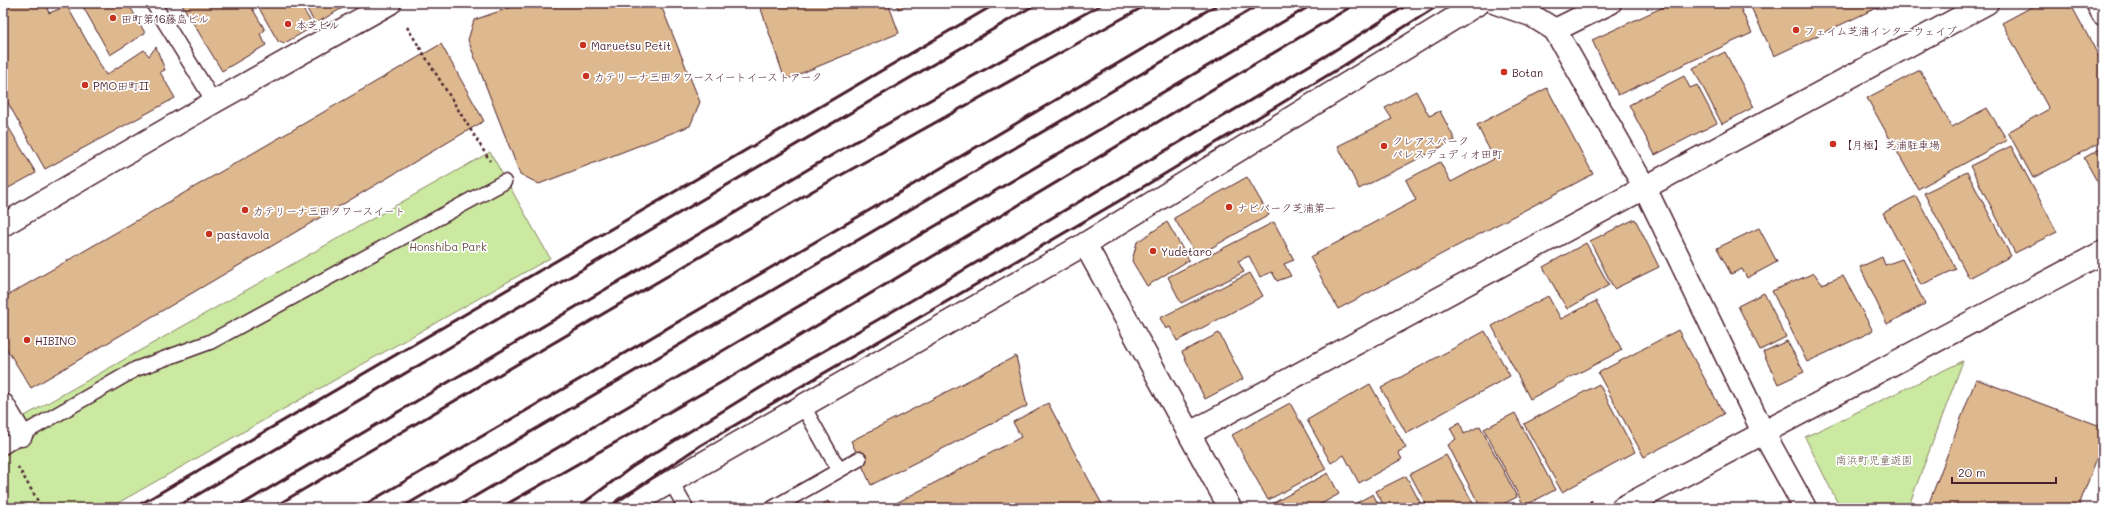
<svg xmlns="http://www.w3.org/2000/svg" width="2106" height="511" viewBox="0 0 2106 511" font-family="Mali,'Klee One',sans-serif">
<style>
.green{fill:#cbe9a1;stroke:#8a8466}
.building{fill:#deb98f;stroke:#4a1f2b}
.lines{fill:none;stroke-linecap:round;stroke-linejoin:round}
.lane-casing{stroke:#4a1f2b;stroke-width:17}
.street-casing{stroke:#4a1f2b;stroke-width:25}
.secondary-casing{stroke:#4a1f2b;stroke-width:25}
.path{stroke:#4a1f2b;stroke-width:2.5;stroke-dasharray:3 3;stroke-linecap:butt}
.lane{stroke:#fff;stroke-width:14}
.street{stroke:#fff;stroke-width:22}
.secondary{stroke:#fff;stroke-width:22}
.rail{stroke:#4a1f2b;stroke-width:3}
.poi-dot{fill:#c8321e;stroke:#fff;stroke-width:1.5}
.labels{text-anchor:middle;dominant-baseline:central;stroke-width:3.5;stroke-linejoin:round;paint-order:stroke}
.poi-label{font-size:11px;fill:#4a1f2b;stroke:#fff;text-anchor:start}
.park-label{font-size:11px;fill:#6a5248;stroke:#fff}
</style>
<rect width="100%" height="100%" fill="#fff"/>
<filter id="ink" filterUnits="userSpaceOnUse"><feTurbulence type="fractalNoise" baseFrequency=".025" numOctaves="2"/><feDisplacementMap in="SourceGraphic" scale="8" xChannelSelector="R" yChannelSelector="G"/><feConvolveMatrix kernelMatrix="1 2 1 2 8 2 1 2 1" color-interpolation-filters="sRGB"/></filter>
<g filter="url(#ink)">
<!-- green -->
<path class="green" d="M490,152L550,258L109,508H3V420L7,426Z
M1963,361L1908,508H1840L1805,437Z"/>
<!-- building -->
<path class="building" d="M3,3H45L49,13L67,6L106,75L144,50L149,56L156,47L165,70L160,72L175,98L45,169L3,94Z
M81,3H128L145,33L110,55Z
M181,3H249L265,30L260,34L266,45L222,71Z
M256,3H299L311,22L306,25L309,29L283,44L281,41L279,43Z
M304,3H351L315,24Z
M523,3H660L700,102L690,126L539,184L520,174L468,40L474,20Z
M759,3H888L899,33L785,80Z
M896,3H913L898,9Z
M1672,3H1738L1752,33L1618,95L1592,40Z
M1749,3H1887L1774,56Z
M2039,3H2070L2103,64V141L2033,178L2008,132L2049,109L2002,23Z
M441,44L484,121L31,388L3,343V298Z
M1725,52L1754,107L1722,124L1693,68Z
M1920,70L1952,127L1987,108L2007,140L1918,189L1867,98Z
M1684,76L1690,88L1697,85L1717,123L1655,155L1629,105Z
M1547,88L1593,174L1338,309L1310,257L1416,200L1406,180L1440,162L1451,182L1494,159L1477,125Z
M1416,91L1429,116L1440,111L1455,140L1359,189L1338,146L1392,119L1385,108Z
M3,118L36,173L3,191Z
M2011,146L2057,232L2015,253L1970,166Z
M2103,147V192L2084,158Z
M1967,172L2011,256L1969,278L1924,193Z
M1247,177L1269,215L1197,256L1174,218Z
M1916,196L1956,269L1921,285L1883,213Z
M1635,219L1659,267L1614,289L1590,241Z
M1167,222L1189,260L1147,286L1132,261L1137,242Z
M1274,222L1294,260L1284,264L1291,276L1277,281L1272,272L1260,277L1249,256L1238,261L1244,272L1181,303L1168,277Z
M1759,228L1777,262L1747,278L1742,269L1731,274L1717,248Z
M1586,243L1609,285L1567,309L1543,267Z
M1882,257L1885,265L1902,259L1925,304L1887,324L1860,267Z
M1250,273L1263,296L1177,341L1170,327L1166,329L1160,318Z
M1814,273L1822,284L1843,276L1873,331L1807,362L1772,291Z
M1764,293L1786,337L1760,350L1738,306Z
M1548,296L1561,319L1596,301L1622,350L1530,399L1492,326Z
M1678,330L1724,414L1644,457L1598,373Z
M1485,331L1510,376L1406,433L1381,388Z
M1219,333L1243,379L1205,399L1182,352Z
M1787,341L1804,372L1778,384L1763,352Z
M1016,356L1027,406L871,485L851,441Z
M1976,379L2103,427V442L2078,508H1927Z
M1370,384L1406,448L1398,452L1402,459L1359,483L1344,455L1331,463L1307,420Z
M1599,384L1635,452L1562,492L1524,424Z
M1048,403L1104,508H887L1021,437L1013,422Z
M1290,403L1326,469L1268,500L1232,435Z
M1515,413L1555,490L1524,506L1484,429Z
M1460,422L1464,434L1480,426L1517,497L1495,508H1481L1448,445L1456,439L1450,428Z
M1446,455L1476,508H1428L1410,474Z
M1328,473L1339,494L1314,508H1270L1268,506Z
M1406,476L1423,508H1385L1376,491Z
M1373,494L1380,508H1347Z
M828,501L832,508H816Z"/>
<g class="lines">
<!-- lane casing -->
<g class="lane-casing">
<path id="lane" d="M153,3L214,102
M803,406L839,470
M3,447L21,435L136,369L210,342L504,182
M671,482L686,508
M773,508L859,459"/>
</g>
<!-- street casing -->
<g class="street-casing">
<path id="street" d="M2097,3L2103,14
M1555,30L1645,188L1763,432L1805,508
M3,225L214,102L390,3
M3,405L21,435
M1190,433L1987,3
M1622,508L2103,252"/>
</g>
<!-- secondary casing -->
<g class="secondary-casing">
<path id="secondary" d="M1496,3L1531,15L1555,30L1610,3
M1085,244L1230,508
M625,508L1085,244L1479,3"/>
</g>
<!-- path -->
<path class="path" d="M407,27L490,161
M2099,43L2103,50
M18,467L42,508
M1579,508L1594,500"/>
<!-- lane -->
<use href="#lane" class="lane"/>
<!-- street -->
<use href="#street" class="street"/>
<!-- secondary -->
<use href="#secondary" class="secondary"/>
<!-- rail -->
<path class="rail" d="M134,508L997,3
M175,508L1038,3
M236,508L844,148L1104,3
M272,508L816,189L1150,3
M359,508L892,197L1220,3
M401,508L1262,3
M455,508L1315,3
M500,508L729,378L1357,3
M577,508L632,467L768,383L945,281L1332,52L1410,3
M608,508L701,445L1148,184L1343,66L1442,3"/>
</g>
</g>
<!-- markers -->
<g class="poi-dot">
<circle cx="113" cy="18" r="4"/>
<circle cx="288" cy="24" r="4"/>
<circle cx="1796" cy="30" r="4"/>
<circle cx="583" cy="45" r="4"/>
<circle cx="1504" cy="72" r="4"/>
<circle cx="586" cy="76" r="4"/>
<circle cx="85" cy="85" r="4"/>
<circle cx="1833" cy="144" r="4"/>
<circle cx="1384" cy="146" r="4"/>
<circle cx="1229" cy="207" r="4"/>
<circle cx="245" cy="210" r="4"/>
<circle cx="209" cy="234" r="4"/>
<circle cx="1153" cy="251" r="4"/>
<circle cx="27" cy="340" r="4"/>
</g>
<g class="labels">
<!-- poi labels -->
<g class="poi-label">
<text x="121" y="18">田町第16藤島ビル</text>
<text x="296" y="24">本芝ビル</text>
<text x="1804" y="30">フェイム芝浦インターウェイブ</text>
<text x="591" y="45">Maruetsu Petit</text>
<text x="1512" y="72">Botan</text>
<text x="594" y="76">カテリーナ三田タワースイートイーストアーク</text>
<text x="93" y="85">PMO田町II</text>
<text x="1392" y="140">クレアスパーク<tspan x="1392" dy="13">パレスデュディオ田町</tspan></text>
<text x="1841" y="144">【月極】芝浦駐車場</text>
<text x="1237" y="207">ナビパーク芝浦第一</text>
<text x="253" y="210">カテリーナ三田タワースイート</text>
<text x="217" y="234">pastavola</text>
<text x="1161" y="251">Yudetaro</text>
<text x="35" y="340">HIBINO</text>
</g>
<!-- park labels -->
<g class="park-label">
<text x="448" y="246">Honshiba Park</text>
<text x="1874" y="459">南浜町児童遊園</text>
</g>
</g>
<!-- margin -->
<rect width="2106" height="511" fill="none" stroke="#fff" stroke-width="16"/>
<rect x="8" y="8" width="2090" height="495" fill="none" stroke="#4a1f2b" stroke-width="1.5" filter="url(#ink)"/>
<!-- scale -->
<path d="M1952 477v6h104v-6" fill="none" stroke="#4a1f2b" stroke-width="2"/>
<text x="1958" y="477" font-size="12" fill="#4a1f2b" stroke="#ffffff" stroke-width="3" paint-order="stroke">20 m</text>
</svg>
